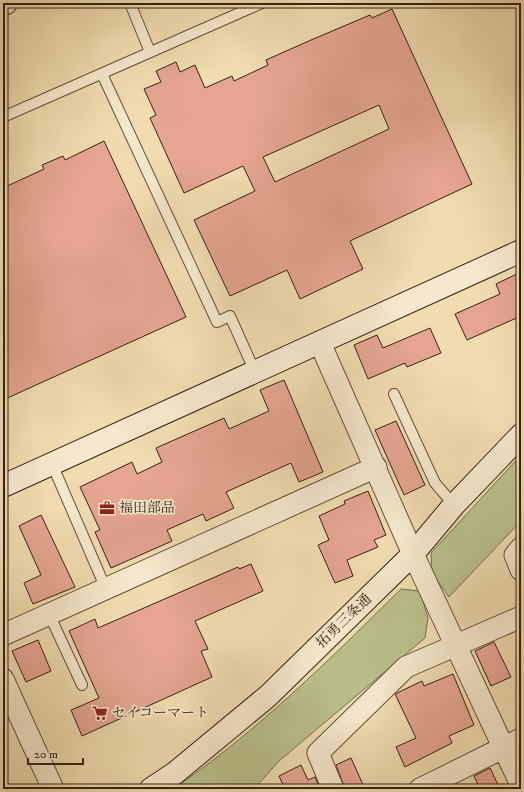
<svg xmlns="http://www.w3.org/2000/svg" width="524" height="792" viewBox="0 0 524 792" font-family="'IM FELL DW Pica','Noto Serif JP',serif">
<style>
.green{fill:#bac08b;stroke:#787050}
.building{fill:#e5a591;stroke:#352115;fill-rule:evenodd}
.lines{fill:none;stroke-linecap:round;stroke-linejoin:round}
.lane-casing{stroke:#64503c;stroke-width:12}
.street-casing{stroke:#64503c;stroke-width:23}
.secondary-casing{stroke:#352115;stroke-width:24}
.highway-casing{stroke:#352115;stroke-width:24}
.lane{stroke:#f5e8cc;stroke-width:10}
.street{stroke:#f5e8cc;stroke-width:21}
.secondary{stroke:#f5e8cc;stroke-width:22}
.highway{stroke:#f0dcb0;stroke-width:22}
.labels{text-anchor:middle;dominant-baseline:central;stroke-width:3.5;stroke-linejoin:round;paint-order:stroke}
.poi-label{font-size:14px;fill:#352115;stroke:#f5e8cc;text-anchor:start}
.street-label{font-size:14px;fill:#352115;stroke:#f5e8cc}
</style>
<rect width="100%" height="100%" fill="#f0dcb0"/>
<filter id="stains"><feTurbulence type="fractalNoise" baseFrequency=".005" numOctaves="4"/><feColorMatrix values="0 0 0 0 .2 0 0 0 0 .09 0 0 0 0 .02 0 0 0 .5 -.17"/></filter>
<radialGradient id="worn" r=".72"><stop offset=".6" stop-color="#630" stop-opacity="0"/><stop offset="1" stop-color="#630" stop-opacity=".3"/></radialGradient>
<!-- green -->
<path class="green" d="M521,455V521L449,597L432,573L431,553Z
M401,589L420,591L428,618L425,638L279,761L254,789H173C257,732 329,660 401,589Z"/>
<!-- building -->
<path class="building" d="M392,9L472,184L350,241L363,269L300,299L287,270L230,296L194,220L255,191L243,166L184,193L150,118L156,115L144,89L161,82L156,71L176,62L180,72L195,65L205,88L232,76L234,81L268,65L266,60L311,40L370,15L372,18ZM379,105L389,129L275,182L263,157Z
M104,141L186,317L3,400V188L44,169L42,165L63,156L65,160Z
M521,272V316L467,340L455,314L500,294L496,284Z
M430,328L441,353L407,367L405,363L368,379L354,345L377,335L383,348Z
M284,380L323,472L299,482L291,463L226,492L234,508L206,521L203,514L167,530L172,541L111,568L95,532L100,530L80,487L132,462L137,474L162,462L156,448L224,418L229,429L269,411L260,390Z
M396,421L425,485L404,495L375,430Z
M368,491L386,535L374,540L378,547L347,560L353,576L335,583L318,545L329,540L319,516L345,504L344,501Z
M41,515L75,587L33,604L24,583L41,575L19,526Z
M251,564L263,591L195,621L208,649L201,651L212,677L82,736L71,710L99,698L69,631L95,619L98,628L238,567L239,569Z
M38,640L51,671L26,682L12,651Z
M494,642L511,677L491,686L475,651Z
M453,674L474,725L449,736L452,743L405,767L396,747L416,738L395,694L422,681L424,686Z
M351,758L365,789H345L336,765Z
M301,765L308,780L315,777L320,789H285L279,776Z
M490,768L500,789H480L474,776Z"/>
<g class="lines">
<!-- lane casing -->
<g class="lane-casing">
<path id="lane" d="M130,3L150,52
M102,74L217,322L230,316L255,372
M3,117L262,3
M394,394L435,483L454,505
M52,464L106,589
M49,614L82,685"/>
</g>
<!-- street casing -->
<g class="street-casing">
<path id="street" d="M320,343L413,554L521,785
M521,548L515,555L521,570
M3,635L376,467
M3,679L53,789
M333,789L318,753L406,667L521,617
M420,789L521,739"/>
</g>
<!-- secondary casing -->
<g class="secondary-casing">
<path id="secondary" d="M3,486L521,251
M151,789L175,773L268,696L413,554L454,505L521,435"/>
</g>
<!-- highway casing -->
<g class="highway-casing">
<path id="highway" d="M3,4L6,3"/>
</g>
<!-- lane -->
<use href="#lane" class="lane"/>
<!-- street -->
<use href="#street" class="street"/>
<!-- secondary -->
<use href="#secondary" class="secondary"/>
<!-- highway -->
<use href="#highway" class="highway"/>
</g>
<!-- icons -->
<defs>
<g id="office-bare" transform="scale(1.2)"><path d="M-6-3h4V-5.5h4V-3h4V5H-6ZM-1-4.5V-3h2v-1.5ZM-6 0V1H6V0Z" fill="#8f2418" stroke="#f5e8cc" stroke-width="2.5" paint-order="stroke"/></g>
<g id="supermarket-bare" transform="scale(1.2)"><path d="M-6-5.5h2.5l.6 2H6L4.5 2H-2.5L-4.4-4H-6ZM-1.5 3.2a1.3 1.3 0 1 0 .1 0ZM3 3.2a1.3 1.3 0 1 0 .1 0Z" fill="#8f2418" stroke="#f5e8cc" stroke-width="2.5" paint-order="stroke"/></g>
</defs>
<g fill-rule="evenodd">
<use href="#office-bare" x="107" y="508"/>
<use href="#supermarket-bare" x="100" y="713"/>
</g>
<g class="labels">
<!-- poi labels -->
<g class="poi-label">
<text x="119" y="508">福田部品</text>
<text x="112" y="713">セイコーマート</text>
</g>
<!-- street labels -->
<g class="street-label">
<text transform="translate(344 621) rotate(-44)">拓勇三条通</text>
</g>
</g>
<!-- margin -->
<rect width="524" height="792" fill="none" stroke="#f0dcb0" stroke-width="16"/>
<rect x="4" y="4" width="516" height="784" fill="none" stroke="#352115" stroke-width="2"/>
<rect x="8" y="8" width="508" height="776" fill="none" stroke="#352115"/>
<!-- scale -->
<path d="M28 758v6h55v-6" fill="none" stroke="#352115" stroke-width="2"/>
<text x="34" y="758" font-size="12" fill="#352115" stroke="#f5e8cc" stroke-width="3" paint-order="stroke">20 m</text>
<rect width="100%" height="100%" filter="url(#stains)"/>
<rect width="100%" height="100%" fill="url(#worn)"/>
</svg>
